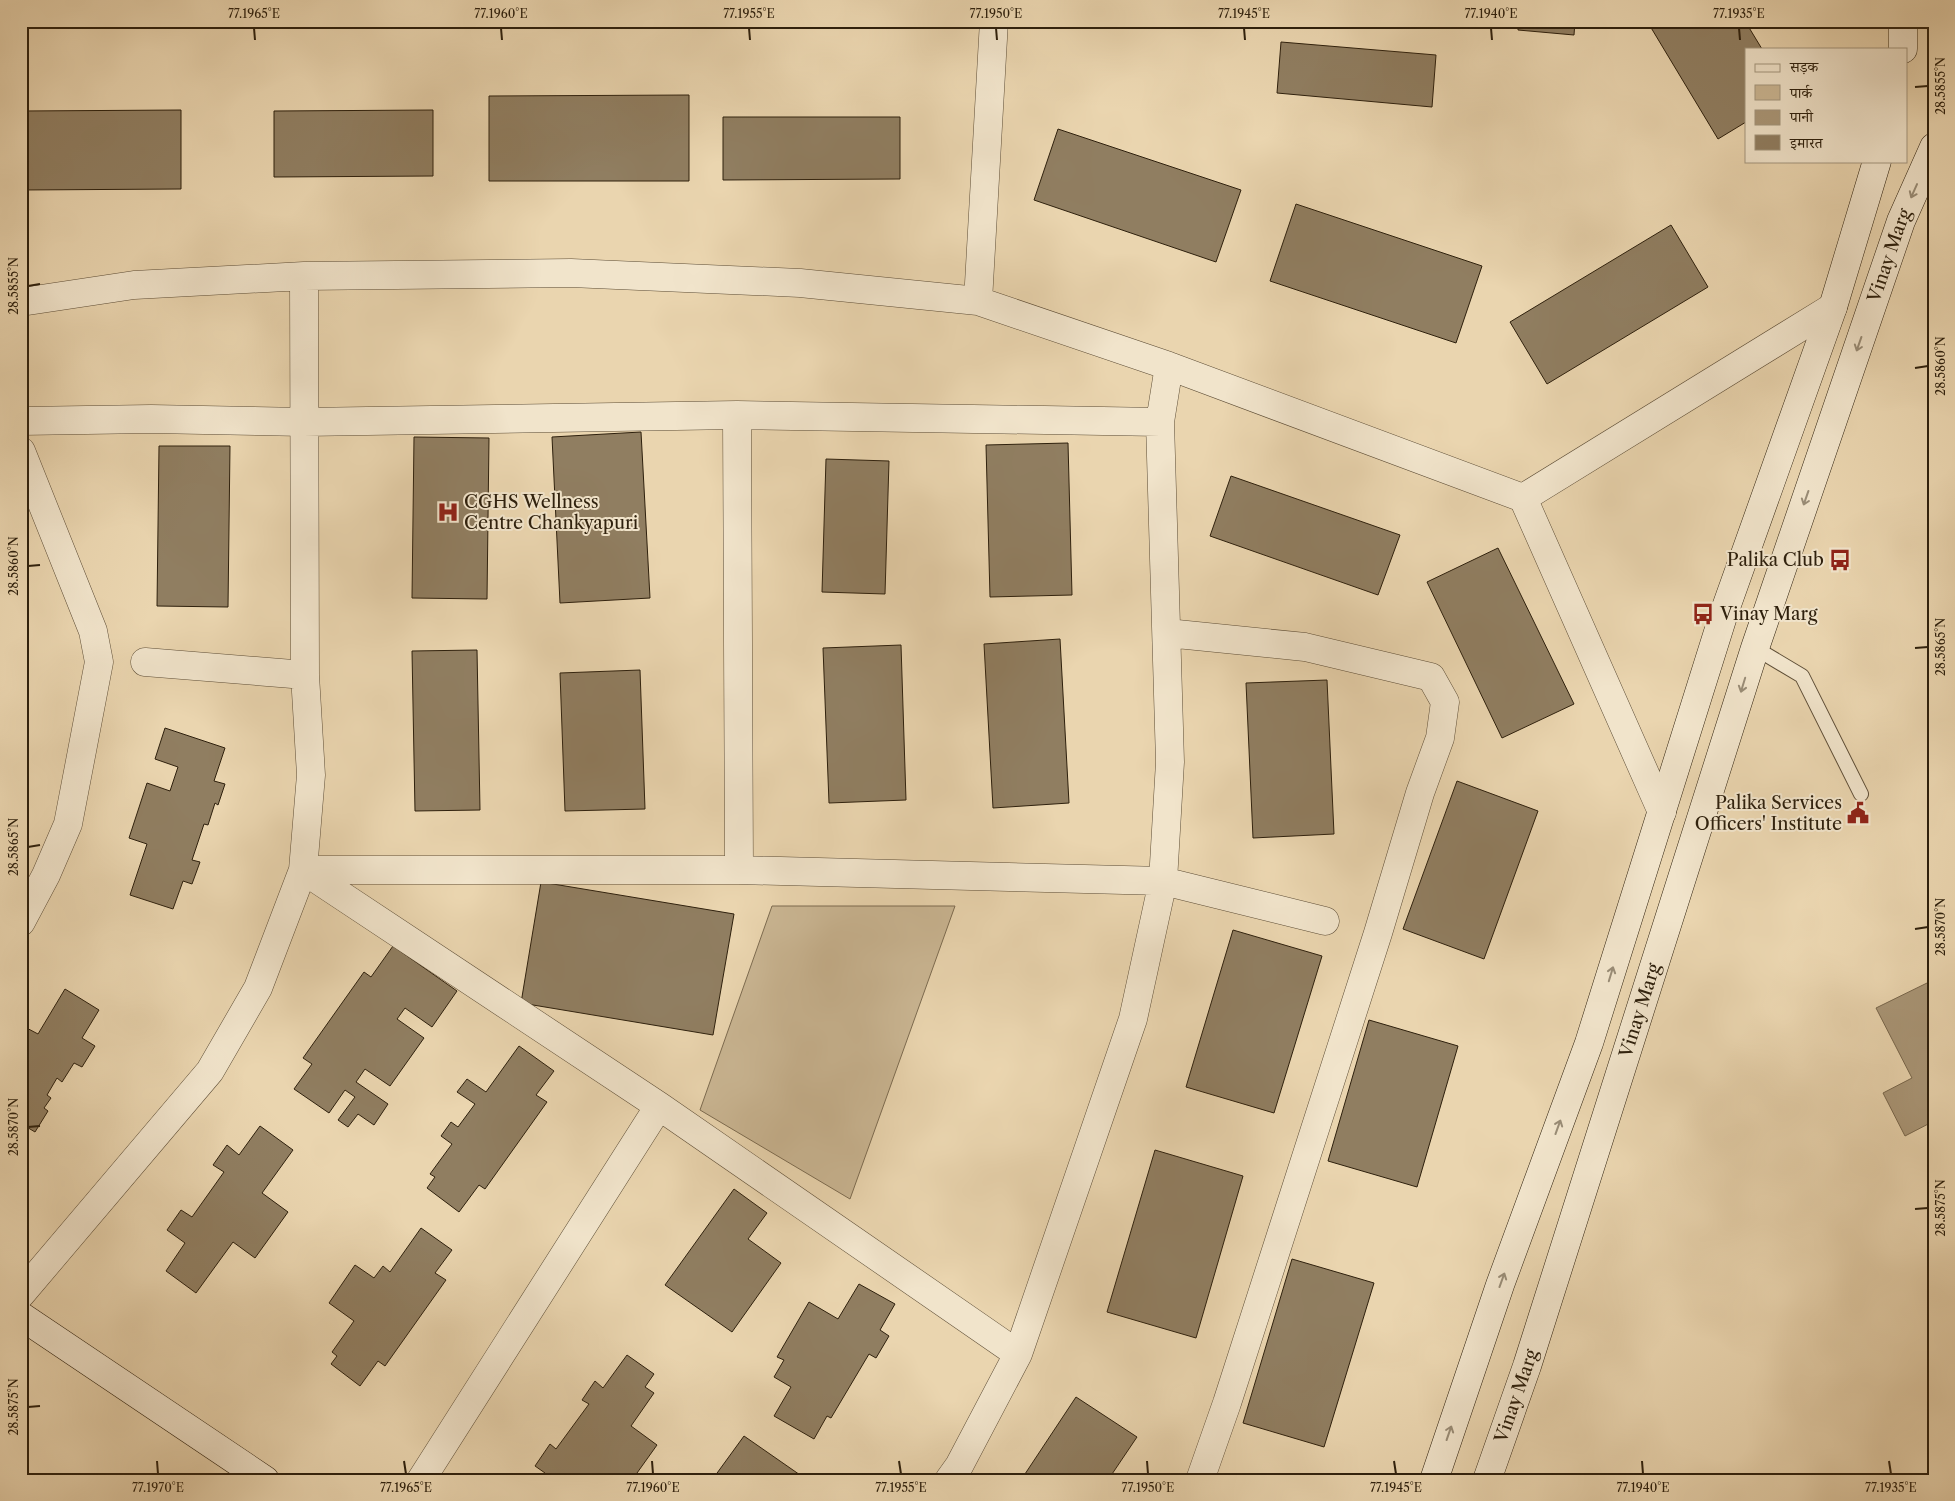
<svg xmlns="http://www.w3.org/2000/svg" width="1955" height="1501" viewBox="0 0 1955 1501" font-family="'Libre Caslon Text','Noto Serif Devanagari',serif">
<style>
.green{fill:#cab693;stroke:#7c6b50}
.water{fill:#aa9778;stroke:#78674d}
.building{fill:#907e61;stroke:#2e200d}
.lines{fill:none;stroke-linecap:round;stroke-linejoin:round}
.lane-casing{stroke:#5d4d36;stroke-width:16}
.street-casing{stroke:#5d4d36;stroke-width:29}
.secondary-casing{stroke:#2e200d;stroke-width:29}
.lane{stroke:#f1e4cb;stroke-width:14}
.street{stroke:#f1e4cb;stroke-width:28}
.secondary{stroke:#f1e4cb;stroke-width:28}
.oneway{stroke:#998c76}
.ticks{fill:none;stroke:#2e200d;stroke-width:2}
.labels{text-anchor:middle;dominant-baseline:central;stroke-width:4;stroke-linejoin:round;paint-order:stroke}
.street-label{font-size:18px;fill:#2e200d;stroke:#f1e4cb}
.poi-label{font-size:18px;fill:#2e200d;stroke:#f1e4cb;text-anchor:start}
.neatline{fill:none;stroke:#2e200d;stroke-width:2}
.ticks-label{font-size:12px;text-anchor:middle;fill:#2e200d}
</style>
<rect width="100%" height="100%" fill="#ead5af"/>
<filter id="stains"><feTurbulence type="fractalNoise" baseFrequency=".004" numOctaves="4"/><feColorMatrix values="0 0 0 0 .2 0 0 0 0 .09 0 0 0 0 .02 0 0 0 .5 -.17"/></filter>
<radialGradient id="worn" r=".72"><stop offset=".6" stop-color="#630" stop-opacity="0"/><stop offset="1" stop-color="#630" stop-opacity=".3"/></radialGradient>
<!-- green -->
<path class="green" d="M772,906H955L850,1199L700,1110Z"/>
<!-- water -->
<path class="water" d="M1927,983L1934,996V1121L1905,1136L1883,1093L1912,1078L1876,1008Z"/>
<!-- building -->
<path class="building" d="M1518,21H1575L1574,35L1518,30Z
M1647,21H1745L1762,49H1746V122L1718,139Z
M1281,42L1436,55L1432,107L1277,93Z
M689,95V181H489V96Z
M181,110V189L21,190V111Z
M433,110V176L274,177V111Z
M723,117H900V179L723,180Z
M1058,129L1241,190L1216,262L1034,200Z
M1296,204L1482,266L1456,343L1270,281Z
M1671,225L1708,287L1547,384L1510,322Z
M641,432L650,598L560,603L552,437Z
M414,437L489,438L487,599L412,598Z
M1068,443L1072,595L990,597L986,445Z
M159,446H230L228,607L157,606Z
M826,459L889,461L885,594L822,592Z
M1231,476L1400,535L1378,595L1210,536Z
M1498,548L1574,704L1502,738L1427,582Z
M1060,639L1069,803L993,808L984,644Z
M901,645L906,800L829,803L823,648Z
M477,650L480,810L415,811L412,651Z
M21,659L28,660L21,708Z
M640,670L645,809L565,811L560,673Z
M1327,680L1334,834L1253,838L1246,683Z
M165,728L225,748L214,781L225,784L218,805L215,803L208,825L204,824L192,860L200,862L192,884L183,881L173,909L130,895L147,844L129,838L147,783L170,791L178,767L155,759Z
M1457,781L1538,811L1484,959L1403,929Z
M541,882L734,914L713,1035L521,1003Z
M1233,930L1322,956L1274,1113L1186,1087Z
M393,946L457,991L432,1027L405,1008L397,1019L424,1038L390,1086L365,1069L356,1082L388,1104L374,1125L358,1114L348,1127L338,1120L355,1097L345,1090L329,1113L294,1089L312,1064L303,1058L364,972L371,977Z
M65,989L99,1010L82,1038L95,1046L82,1067L74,1063L62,1082L57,1078L47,1095L51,1098L44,1108L48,1111L35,1132L25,1126L21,1132V1025L38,1034Z
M1369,1020L1458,1046L1417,1187L1328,1161Z
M519,1046L554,1071L536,1095L547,1102L485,1189L479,1185L459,1212L427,1188L435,1177L430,1174L452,1144L441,1136L451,1122L458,1127L475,1104L457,1092L467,1079L486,1092Z
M260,1126L293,1150L262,1193L288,1212L255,1258L233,1242L196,1293L166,1271L185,1243L167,1230L181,1210L192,1217L224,1172L213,1165L227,1145L239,1155Z
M1155,1150L1243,1176L1196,1338L1107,1312Z
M734,1189L767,1213L748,1239L781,1263L732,1332L665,1285Z
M421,1228L452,1250L435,1273L446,1280L385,1366L378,1361L360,1386L331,1364L337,1356L332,1352L354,1321L329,1303L355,1265L374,1278L383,1266L390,1272Z
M1292,1259L1374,1283L1324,1447L1243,1423Z
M859,1284L895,1304L880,1330L889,1336L876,1358L869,1354L831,1418L827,1416L814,1439L774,1416L791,1387L774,1377L784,1360L777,1357L809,1302L838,1319Z
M627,1355L654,1374L645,1387L654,1393L631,1426L657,1445L632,1480H540L545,1473L535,1466L550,1444L556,1449L589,1404L582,1400L595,1381L603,1388Z
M1076,1397L1137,1437L1108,1480H1021Z
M744,1436L803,1477L801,1480H712Z"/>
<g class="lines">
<!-- lane casing -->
<g class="lane-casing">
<path id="lane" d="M1755,648L1802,676L1861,794"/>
</g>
<!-- street casing -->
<g class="street-casing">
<path id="street" d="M978,301L994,21
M21,302L134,285L304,276L571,273L800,283L978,301L1169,366L1523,498
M1169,366L1160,422L1170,762L1163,881L1325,921
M737,415L739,870
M21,421L151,419L304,422L737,415L1160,422
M21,451L93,631L99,662L68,824L46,875L21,922
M1167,633L1305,647L1431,677L1445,702L1440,738L1420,793L1378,933L1227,1403L1200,1480
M145,662L305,675
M1662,812L1523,498L1833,307
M303,870H739L1163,881L1133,1019L1018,1354L659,1106Z
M21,1294L210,1071L258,988L303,870L311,775L305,675L304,276
M421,1480L659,1106
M949,1480L959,1466L1018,1354"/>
</g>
<!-- secondary casing -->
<g class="secondary-casing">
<g id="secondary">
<path d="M1903,21V49"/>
<path d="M21,1316L265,1480"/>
<path d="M1434,1480L1500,1285L1589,1043L1724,613L1833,307L1877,161"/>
<path id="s1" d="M1487,1480L1527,1366L1755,648L1901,221L1934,147"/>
</g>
</g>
<!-- lane -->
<use href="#lane" class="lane"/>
<!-- street -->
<use href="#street" class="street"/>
<!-- secondary -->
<use href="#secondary" class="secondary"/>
</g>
<!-- one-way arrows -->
<defs><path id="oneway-shaft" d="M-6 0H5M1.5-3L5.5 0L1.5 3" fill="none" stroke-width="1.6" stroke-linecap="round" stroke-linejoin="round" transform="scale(1.25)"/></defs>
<g class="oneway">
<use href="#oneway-shaft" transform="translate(1914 191) rotate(114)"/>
<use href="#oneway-shaft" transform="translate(1859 344) rotate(109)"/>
<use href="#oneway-shaft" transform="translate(1806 498) rotate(109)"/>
<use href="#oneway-shaft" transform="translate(1743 685) rotate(107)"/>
<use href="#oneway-shaft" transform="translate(1611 974) rotate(-73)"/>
<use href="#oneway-shaft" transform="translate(1558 1127) rotate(-70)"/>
<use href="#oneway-shaft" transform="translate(1502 1280) rotate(-70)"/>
<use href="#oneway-shaft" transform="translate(1449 1433) rotate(-71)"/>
</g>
<!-- ticks -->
<path class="ticks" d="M254,28L255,40M501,28L502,40M749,28L750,40M996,28L997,40M1244,28L1245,40M1491,28L1492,40M1739,28L1740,40M1915,87L1928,86M28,286L40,284M1915,368L1928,366M28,566L40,565M1915,648L1928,647M28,847L40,845M1915,929L1928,927M28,1127L40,1126M1915,1209L1928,1208M28,1407L40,1406M157,1461L158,1474M404,1461L406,1474M652,1461L653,1474M899,1461L901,1474M1147,1461L1148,1474M1394,1461L1396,1474M1642,1461L1643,1474M1889,1461L1891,1474"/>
<!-- icons -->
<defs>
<g id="hospital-bare" transform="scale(1.725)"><path d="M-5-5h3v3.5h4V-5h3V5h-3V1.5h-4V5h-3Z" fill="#8f2418" stroke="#f1e4cb" stroke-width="2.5" paint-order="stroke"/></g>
<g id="bus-bare" transform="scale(1.725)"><path d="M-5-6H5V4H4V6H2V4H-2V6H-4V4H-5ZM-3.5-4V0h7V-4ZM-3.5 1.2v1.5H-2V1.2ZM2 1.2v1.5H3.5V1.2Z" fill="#8f2418" stroke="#f1e4cb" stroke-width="2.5" paint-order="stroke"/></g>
<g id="civic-bare" transform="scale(1.725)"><path d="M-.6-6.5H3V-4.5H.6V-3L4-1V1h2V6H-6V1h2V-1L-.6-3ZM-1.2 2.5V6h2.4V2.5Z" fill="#8f2418" stroke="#f1e4cb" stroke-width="2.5" paint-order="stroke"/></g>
</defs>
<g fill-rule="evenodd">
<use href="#hospital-bare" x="448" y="512"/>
<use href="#bus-bare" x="1840" y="560"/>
<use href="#bus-bare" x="1703" y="614"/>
<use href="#civic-bare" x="1858" y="813"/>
</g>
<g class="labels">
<!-- street labels -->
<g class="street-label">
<text stroke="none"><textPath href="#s1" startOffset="1289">Vinay Marg</textPath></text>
<text stroke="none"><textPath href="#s1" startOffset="494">Vinay Marg</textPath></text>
<text stroke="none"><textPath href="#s1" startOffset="89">Vinay Marg</textPath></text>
</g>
<!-- poi labels -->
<g class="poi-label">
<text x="464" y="502">CGHS Wellness<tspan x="464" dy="21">Centre Chankyapuri</tspan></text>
<text x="1824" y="560" text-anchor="end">Palika Club</text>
<text x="1720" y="614">Vinay Marg</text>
<text x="1842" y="803" text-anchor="end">Palika Services<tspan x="1842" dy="21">Officers' Institute</tspan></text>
</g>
</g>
<!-- margin -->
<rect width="1955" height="1501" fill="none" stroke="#ead5af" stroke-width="55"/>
<!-- legend -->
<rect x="1745" y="48" width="162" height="115" fill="#f1e4cb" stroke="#a3967f"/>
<rect x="1755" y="64" width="25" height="8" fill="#f1e4cb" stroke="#a3967f"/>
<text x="1790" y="72" font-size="15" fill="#2e200d">सड़क</text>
<rect x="1755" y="85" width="25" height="15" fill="#cab693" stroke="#a3967f"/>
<text x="1790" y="98" font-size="15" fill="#2e200d">पार्क</text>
<rect x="1755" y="110" width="25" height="15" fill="#aa9778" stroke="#a3967f"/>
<text x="1790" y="122" font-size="15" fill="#2e200d">पानी</text>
<rect x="1755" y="135" width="25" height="15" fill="#907e61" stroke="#a3967f"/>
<text x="1790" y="148" font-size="15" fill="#2e200d">इमारत</text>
<rect x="28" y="28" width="1900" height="1446" class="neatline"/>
<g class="ticks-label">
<text x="254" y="18">77.1965°E</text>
<text x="501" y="18">77.1960°E</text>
<text x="749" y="18">77.1955°E</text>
<text x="996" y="18">77.1950°E</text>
<text x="1244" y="18">77.1945°E</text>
<text x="1491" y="18">77.1940°E</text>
<text x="1739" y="18">77.1935°E</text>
<text transform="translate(1941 86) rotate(-90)" y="4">28.5855°N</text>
<text transform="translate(14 286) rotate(-90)" y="4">28.5855°N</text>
<text transform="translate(1941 366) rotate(-90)" y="4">28.5860°N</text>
<text transform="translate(14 566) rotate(-90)" y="4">28.5860°N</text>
<text transform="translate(1941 647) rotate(-90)" y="4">28.5865°N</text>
<text transform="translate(14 847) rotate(-90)" y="4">28.5865°N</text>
<text transform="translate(1941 927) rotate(-90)" y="4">28.5870°N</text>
<text transform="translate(14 1127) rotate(-90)" y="4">28.5870°N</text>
<text transform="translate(1941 1208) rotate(-90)" y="4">28.5875°N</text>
<text transform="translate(14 1407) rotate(-90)" y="4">28.5875°N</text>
<text x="158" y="1492">77.1970°E</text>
<text x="406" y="1492">77.1965°E</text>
<text x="653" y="1492">77.1960°E</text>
<text x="901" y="1492">77.1955°E</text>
<text x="1148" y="1492">77.1950°E</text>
<text x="1396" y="1492">77.1945°E</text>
<text x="1643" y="1492">77.1940°E</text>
<text x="1891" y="1492">77.1935°E</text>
</g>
<rect width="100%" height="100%" filter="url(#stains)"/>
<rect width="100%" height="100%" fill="url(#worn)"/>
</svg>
